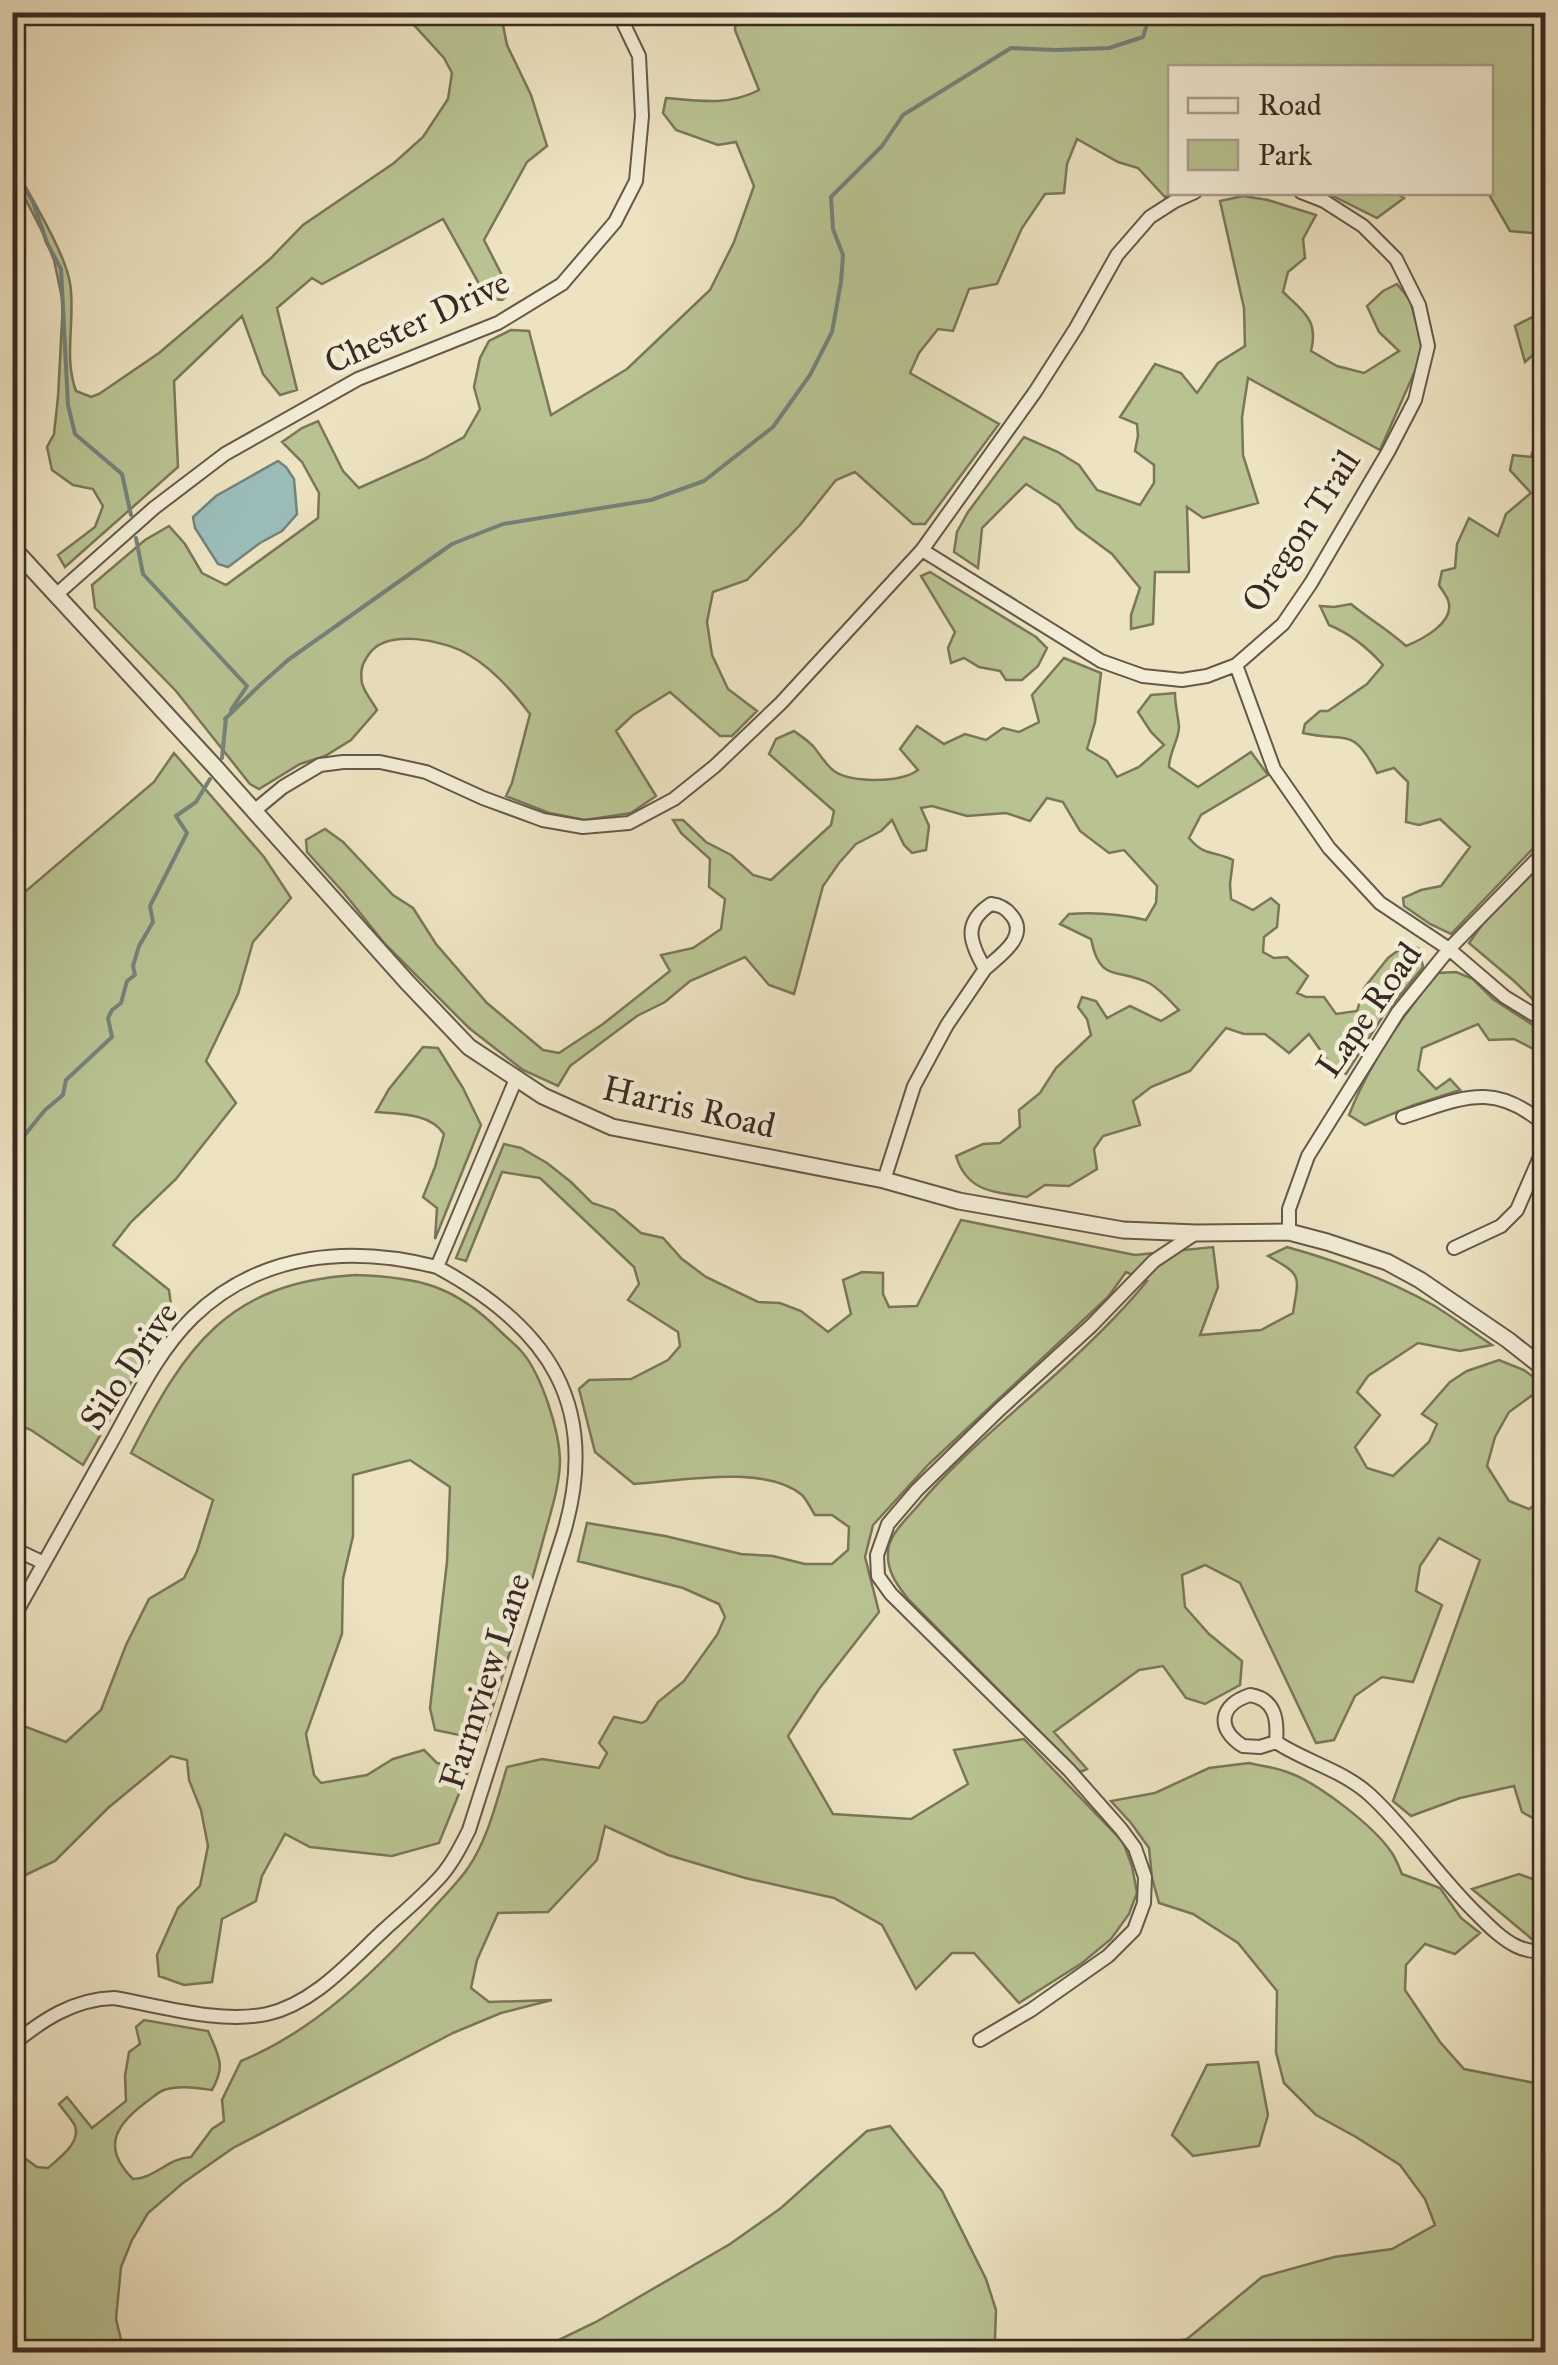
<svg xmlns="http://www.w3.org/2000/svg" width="1558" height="2365" viewBox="0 0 1558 2365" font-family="'IM FELL Great Primer',serif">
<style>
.green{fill:#b9c392;stroke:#7a765a;stroke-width:2.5}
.water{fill:#9bbdba;stroke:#74827d;stroke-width:2.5}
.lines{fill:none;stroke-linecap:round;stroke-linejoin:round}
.stream{stroke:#74827d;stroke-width:4}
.minor-casing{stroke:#67584a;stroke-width:16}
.tertiary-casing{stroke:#67584a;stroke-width:19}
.minor{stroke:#f3edd7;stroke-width:12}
.tertiary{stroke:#f3edd7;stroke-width:15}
.labels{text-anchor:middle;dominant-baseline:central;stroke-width:9;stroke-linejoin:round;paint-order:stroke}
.street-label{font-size:35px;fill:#3a2922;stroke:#f3edd7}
</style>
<rect width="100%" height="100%" fill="#ede3c1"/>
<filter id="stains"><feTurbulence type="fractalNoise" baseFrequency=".002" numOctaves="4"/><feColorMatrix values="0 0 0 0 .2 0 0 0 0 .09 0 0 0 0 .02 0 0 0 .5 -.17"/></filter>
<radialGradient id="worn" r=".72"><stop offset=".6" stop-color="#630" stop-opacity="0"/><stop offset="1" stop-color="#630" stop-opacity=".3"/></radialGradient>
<!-- green -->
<path class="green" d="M403,13H511L502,20L507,45L531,95L547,146L527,162L484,240L511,293L502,300L487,298L443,219L322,284L312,278L277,308L297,390L280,395L263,374L242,316L174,381L178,467L65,567L58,555L95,527L103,506L93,489L73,485L52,470L47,447L54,434L58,397L63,303L54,260L45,237L13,175V163C29,196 64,249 70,283C76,318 63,356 76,391L91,397L99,394L159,353L270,259L303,225L394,163L423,137L448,99L452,73L444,58Z
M736,13H1545V346H1543L1525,362L1515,326L1540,313L1542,234L1510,231L1488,193L1490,192V68H1170V192L1175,193L1165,197L1138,168L1118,162L1077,139L1067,164L1064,193L1045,194L1022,228L997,284L969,289L953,331L938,329L919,353L910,373L999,424L925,524H913L855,472L836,480L800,525L747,580L713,592L707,622L712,655L728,689L757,711L732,736H720L670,692L633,715L616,731L656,796L631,813L585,820L549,813L506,796L512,783L530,714C514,693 492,668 469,655C445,640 387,628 369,654C362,664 360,670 362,683C364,692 372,701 377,710L351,740L325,756L300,764L259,789L250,784L176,691L95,608L92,585L145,540L169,526L185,544L202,573L226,585L318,518L319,493L302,462L282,442L302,428L318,421L343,471L359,488L424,459L464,437L480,409L474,387L480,358L489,341L511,330L529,331L551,415L627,369L710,290L734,242L754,186L736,142L718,145L676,130L663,113L666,98C698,101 729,106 759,90L735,30Z
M1327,193H1396L1404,198L1377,218Z
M1243,196L1268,200L1316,215L1303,239L1305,258L1288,272L1283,292C1303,311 1319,320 1311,351L1337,366L1364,373L1399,351L1379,332L1367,306L1383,291L1397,284L1410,300L1422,344L1419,362L1380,450L1248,378L1242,417L1243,455L1258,503L1203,518L1187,507L1189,572H1155L1153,624L1131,629V615L1140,588L1112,554L1077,528L1059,505L1026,484L982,528L978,568L954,552L957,532L968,512L1024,437L1058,452L1079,465L1097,490L1140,505L1154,483V465L1135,451L1138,436L1137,424L1120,417L1155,364L1181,373L1197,393L1218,363L1245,346L1244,308L1220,201Z
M1536,418L1546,420L1545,836L1451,934L1430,924L1404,906L1403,898L1421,890L1441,886L1470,847L1440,819L1419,825L1406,822L1408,782L1394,768L1377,773C1352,725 1347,743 1303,733L1305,724L1320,711H1328L1367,684L1383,665C1367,647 1351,634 1329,625L1320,606L1334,607L1351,604C1369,619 1389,630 1406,646C1423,639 1456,622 1448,600C1446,595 1442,590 1439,585L1442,571L1455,568L1457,544L1469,518L1498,536L1506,514L1531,493L1510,470L1513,455L1531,457L1538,434Z
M930,572L1036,637L1047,648L1038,666L1022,680H1006L1000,671L979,667L964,658L951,663L948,648L955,632L921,576Z
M1064,658L1101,673L1095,722L1087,749L1107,761L1117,777L1139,767L1164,745L1151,732L1138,712L1151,695L1175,693C1175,705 1178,716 1179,727C1179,739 1169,753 1169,767L1198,787L1251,752L1268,775L1201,815L1189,838C1205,857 1213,850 1233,860L1230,884L1231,899L1253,910L1271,898L1279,905L1277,927L1264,937L1263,952L1274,958L1287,957L1308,976L1297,993L1306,997H1324L1336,1014L1357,1011L1364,988L1388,958L1407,944L1419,949L1423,967L1383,1016L1346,1074L1328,1061L1309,1034L1289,1053L1265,1034H1244L1226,1028L1190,1071L1151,1087L1133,1101L1140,1125L1103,1136L1094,1149L1097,1169L1069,1186L1045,1185L1027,1197C994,1192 967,1192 956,1156L983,1144L1000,1143L1020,1127L1019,1110L1040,1093L1056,1068L1091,1035L1087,1019L1078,1007L1082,997L1096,1001L1107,1018L1130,1006L1161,1021L1179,1010C1170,1001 1160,989 1149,983C1117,967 1100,984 1091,939L1060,924L1069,914C1096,912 1120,914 1146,920L1156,903L1157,886L1124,850L1109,853L1080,831L1063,802L1047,798L1030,821L1006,813L967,816L932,806L921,808L929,826L926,850L912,853L904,845L892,820L881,831L856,844L839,863L823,886L794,994L769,985L745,957L690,981L665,1002L637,1016L570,1066L558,1086L523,1070L469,1028L385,944L344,893L307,852L306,840L325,829L343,842L393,895L413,908L436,944L487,1003L543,1050L559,1053L603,1024L670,971L661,955L693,948L721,929L725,899L709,887L710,859L681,833L673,820H683L706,842L731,855L753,875L771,880L831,825L834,811L769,754L776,739L794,731C801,736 807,740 813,746C819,753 826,765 834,771C851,783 901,783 918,770L900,749L917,726L944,744L965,734L986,740L1003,728L1019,732L1039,722L1032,695Z
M174,753L264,857L291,898L253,942L238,994L206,1061L236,1103L176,1179L131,1222L113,1245L169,1290L172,1312L83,1465L31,1430L13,1422V902L154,782Z
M1545,860V1011L1514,981L1469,943L1482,925Z
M1456,972L1473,979L1493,999L1545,1033V1055L1514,1039L1489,1040L1478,1024L1422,1048L1418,1070L1436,1089L1450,1079L1460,1090L1414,1105L1365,1125L1349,1115C1370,1062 1401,1017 1438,973Z
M423,1047L438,1048L463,1088L481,1125L435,1239L437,1208L423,1197L435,1167L444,1134C430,1113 399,1114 376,1112L389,1089Z
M504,1144L521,1148L547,1163L571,1182L592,1203L614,1210L641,1233L663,1238L682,1259L706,1277L758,1302L780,1303L801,1311L828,1332L851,1314L843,1280L862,1272L883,1273V1294L889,1307L917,1306L961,1220L1135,1255L1213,1247L1218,1287L1200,1335L1261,1330L1293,1313C1299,1274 1303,1276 1268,1256L1287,1247C1337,1261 1387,1279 1433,1305C1453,1317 1472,1332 1492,1345L1460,1351L1418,1343L1368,1376L1357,1392L1380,1415L1355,1447L1367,1468L1393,1476L1429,1442L1437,1424L1422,1414L1450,1382L1467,1371L1499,1360L1524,1370L1545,1386L1509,1412L1495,1437L1487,1466L1509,1501L1529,1509L1545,1498V1831L1538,1821L1522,1812L1514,1786L1460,1798L1411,1816L1393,1801L1480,1560L1439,1538L1420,1566L1416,1591L1442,1605L1413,1682L1382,1677L1355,1696L1334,1740L1316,1743L1240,1583L1205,1565L1182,1575L1185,1607L1209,1634L1242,1661L1240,1685L1205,1704L1186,1698L1163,1666L1139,1670L1054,1732L1087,1769L1080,1772L909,1600C896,1584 884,1568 889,1545C893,1532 907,1518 916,1508C961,1454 1015,1412 1067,1364C1095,1338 1123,1311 1147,1281L1126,1272L1108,1297L929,1464L873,1525L865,1557L879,1612L819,1689L788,1736L833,1814L911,1819L968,1784L954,1750L1024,1739L1123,1842L1132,1866L1137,1893L1129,1914L1111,1939L1082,1963L1019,2003L974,1953H952L916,1989L882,1925L834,1898L745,1878L668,1855L605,1826L597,1860L548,1912L498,1913L477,1960L471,1988L489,2002L552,2000L501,2013L453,2033L233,2148L183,2183L148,2213L132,2240L121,2267L116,2319L124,2352H13V2186L25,2174L13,2155L12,2149L37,2167L48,2168C59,2158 81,2143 75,2126C72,2119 63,2110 59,2104L67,2097L92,2128L126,2101L125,2076L129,2052L140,2044L136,2027L144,2020L208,2031C219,2057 226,2065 212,2090C196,2088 179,2085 164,2090C158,2092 151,2099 145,2103C113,2127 103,2149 133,2179C156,2178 168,2158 191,2157L212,2129L224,2121L222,2100L241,2061C315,2031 375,1971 428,1914C441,1899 457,1884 468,1868C488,1839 497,1800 507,1767L542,1759L599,1768L607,1753L599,1743L614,1717L642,1723L647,1720L658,1702L684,1681L717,1635L725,1617L719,1604L683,1588L578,1561L587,1523L665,1536L741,1554L773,1556L805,1564H832L848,1550L849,1527L832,1515H815C811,1509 807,1500 802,1495C765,1464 680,1481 634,1484L595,1452L579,1389L589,1380L631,1379L668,1360L680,1346L678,1332L628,1300L639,1284L634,1267L540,1178L502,1172L466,1261L456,1258Z
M355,1275C418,1277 454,1285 500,1331C507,1338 515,1344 522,1352C541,1374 559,1429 560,1459C560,1488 548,1520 541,1548C524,1610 504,1671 485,1731L474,1738L435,1730L430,1708L447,1562L450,1487L410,1460L353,1475V1536L343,1579L342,1634L306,1734L314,1775L321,1783L367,1775L393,1759L424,1750L437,1763L469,1769L439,1843L392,1856L310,1847L285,1834L262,1876L256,1901L222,1919L212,1982L184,1985L159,1976L157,1955L178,1908L200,1886L208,1846L201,1810L189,1780L187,1760L171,1756L108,1808L55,1861L13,1881V1796L17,1791C10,1778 13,1771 18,1757L13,1752V1722L66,1742L101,1710L126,1645L149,1599L184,1578L197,1551L213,1500L131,1453C185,1347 227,1283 355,1275Z
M1249,1763C1261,1766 1275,1767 1287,1772C1317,1782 1374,1826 1392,1853C1396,1859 1399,1867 1402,1874L1440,1888L1461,1918L1480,1933L1455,1954L1425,1944L1406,1965L1405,1990L1440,2042L1464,2069L1545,2085V2352H1118L1187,2339L1262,2277L1334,2257L1392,2249L1435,2225L1425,2199L1400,2165L1356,2137L1316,2115L1284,2083L1276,2052L1277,1991L1238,1943L1193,1914L1159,1903L1152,1878L1149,1848L1131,1823L1111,1801L1155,1793L1209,1768Z
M1545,1873V1942L1533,1940L1472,1889L1519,1874L1535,1880Z
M1258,2062L1268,2115L1259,2146L1193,2156L1172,2135L1207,2065Z
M890,2126L942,2191L986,2279L996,2310L995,2340L998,2352H534L596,2322L730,2244L781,2208L867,2131Z"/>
<!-- water -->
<path class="water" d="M278,461L286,467L294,479L297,514L282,531L260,543L228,567L218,564L195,528L193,517L216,496Z"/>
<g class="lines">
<!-- stream -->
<path class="stream" d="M12,165L33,202L47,243L61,269L68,405L75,434L122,474L131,515
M136,538L143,574L247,686L231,710
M225,719L261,684L288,660L452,544L503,524L651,500L704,481L773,427L810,375L832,332L841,282L843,255L833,229L831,197L882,146L903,115L1011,48L1056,50L1109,48L1143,37L1148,21L1147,12
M222,758L226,718
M12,1145L19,1142L45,1110L63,1095L66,1080L112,1037L108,1018L112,1010L121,1003L127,981L135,975L133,966L139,946L153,922L150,906L187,833L176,816L196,802L210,779"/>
<!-- minor casing -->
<g class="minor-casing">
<path id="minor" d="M922,550L1101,661L1143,676L1182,680L1207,676L1236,665L1283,624L1311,583L1388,452L1415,400L1428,346L1419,305L1396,259L1363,226L1324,201L1301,192
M57,594L154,508L225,454L358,379L498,323L562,284L615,222L636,181L642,116L639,56L618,12
M1236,665L1274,769L1329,848L1380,903L1449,949L1505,997L1546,1022
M254,811L283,787L320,765L343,762H380L426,772L483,798L543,820L583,827L629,823L674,799L715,766L781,703L922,550L1035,392L1076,328L1117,255L1150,217L1175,201L1195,192
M991,904C1000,905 1006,908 1012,916C1029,937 999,956 985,969C970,943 962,923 991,904Z
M1403,1117C1461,1099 1493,1079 1546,1126
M884,1180L914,1086L947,1025L985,969
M1289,1232V1209L1308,1156L1398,1012L1449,949L1546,850
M1454,1248L1501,1226L1517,1210L1546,1143
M12,1548L44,1563
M12,1620C43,1564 75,1508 106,1452C132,1407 155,1354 193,1317C260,1252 351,1245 437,1267
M1250,1695C1275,1699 1278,1719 1276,1742L1260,1747L1243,1746C1216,1729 1219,1705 1250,1695Z
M1276,1742C1306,1762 1343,1770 1370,1795C1410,1832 1440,1879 1479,1916C1490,1927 1502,1939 1516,1946C1524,1950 1536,1952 1546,1953
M980,2040L1031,2010L1108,1956L1134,1930L1144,1903L1145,1877L1135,1848L1121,1829L1069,1770L891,1594L878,1576L877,1555L888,1524L917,1490L999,1410L1091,1326L1154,1261L1196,1233
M12,2045C42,2020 74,1999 114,1998C161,2006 220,2024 267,2014C315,2003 350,1961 385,1929C404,1912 424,1895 441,1876C453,1862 461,1846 469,1830L564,1532C601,1405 548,1327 437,1267L516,1079"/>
</g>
<!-- tertiary casing -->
<g class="tertiary-casing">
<path id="tertiary" d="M12,547L215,767L407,982L469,1047L543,1096L612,1127L884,1180L959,1201L1123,1230L1196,1233L1289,1232L1327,1242L1387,1262L1420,1280L1508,1340L1546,1370"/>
</g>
<!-- minor -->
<use href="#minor" class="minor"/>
<!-- tertiary -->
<use href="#tertiary" class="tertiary"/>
</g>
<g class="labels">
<!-- street labels -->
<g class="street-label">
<text transform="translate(417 322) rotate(-25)">Chester Drive</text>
<text transform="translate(1301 531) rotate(-57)">Oregon Trail</text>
<text transform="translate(1369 1010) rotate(-55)">Lape Road</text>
<text transform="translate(689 1107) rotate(13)">Harris Road</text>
<text transform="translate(129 1366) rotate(-56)">Silo Drive</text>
<text transform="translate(485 1681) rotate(-72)">Farmview Lane</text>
</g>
</g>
<!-- margin -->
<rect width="1558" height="2365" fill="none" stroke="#ede3c1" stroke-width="50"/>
<rect x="15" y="15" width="1528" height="2335" fill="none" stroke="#3a2922" stroke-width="5"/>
<rect x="25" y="25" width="1508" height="2315" fill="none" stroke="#3a2922" stroke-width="2.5"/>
<!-- legend -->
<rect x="1168" y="65" width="325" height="130" fill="#f3edd7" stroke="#a99f8f" stroke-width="2.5"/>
<rect x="1188" y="98" width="50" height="15" fill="#f3edd7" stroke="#a99f8f" stroke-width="2.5"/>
<text x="1258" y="115" font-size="30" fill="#3a2922">Road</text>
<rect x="1188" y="140" width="50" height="30" fill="#b9c392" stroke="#a99f8f" stroke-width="2.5"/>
<text x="1258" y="165" font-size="30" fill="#3a2922">Park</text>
<rect width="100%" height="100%" filter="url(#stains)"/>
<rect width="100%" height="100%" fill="url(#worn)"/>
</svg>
